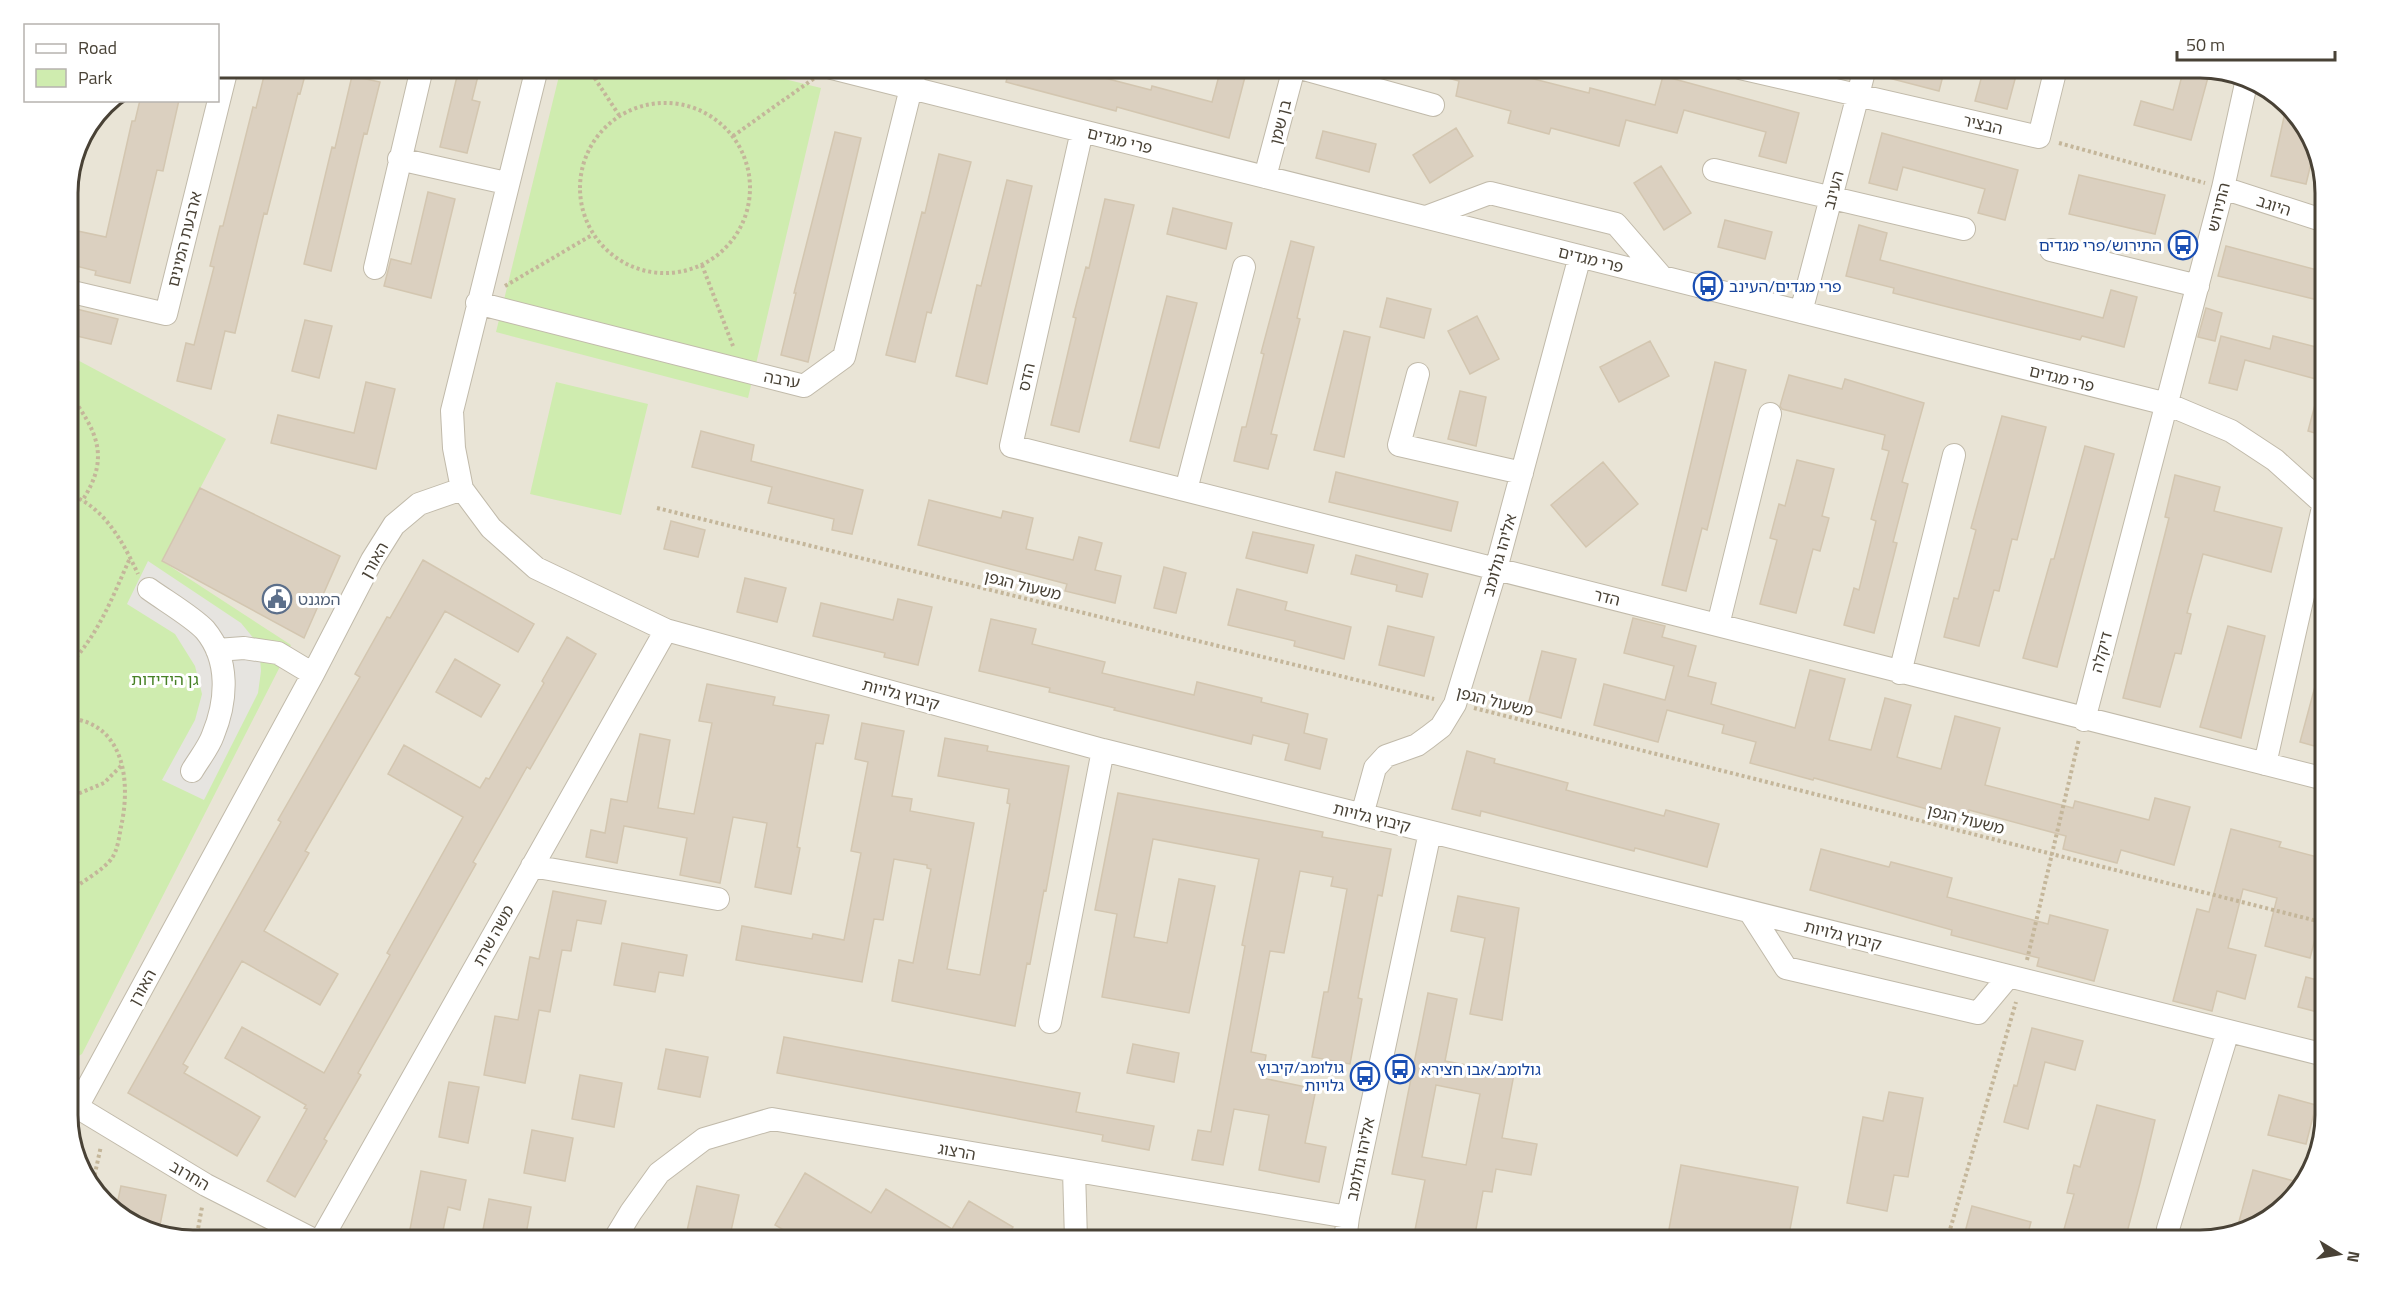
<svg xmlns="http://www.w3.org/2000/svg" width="2393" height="1308" viewBox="0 0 2393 1308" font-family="'Titillium Web','Noto Sans Hebrew',sans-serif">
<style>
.residential{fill:#e9e4d6}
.green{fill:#cfecaf}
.parking{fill:#e6e4e0}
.building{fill:#dbd0c0;stroke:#d3c6b0;stroke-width:1.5;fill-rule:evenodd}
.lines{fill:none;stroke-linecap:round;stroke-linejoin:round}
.minor-casing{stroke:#c1baaa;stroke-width:24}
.path{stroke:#c4b69a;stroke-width:4;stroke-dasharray:3 3;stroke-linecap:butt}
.minor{stroke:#fff;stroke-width:22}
.labels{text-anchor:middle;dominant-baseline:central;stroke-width:6;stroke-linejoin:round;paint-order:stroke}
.street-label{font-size:16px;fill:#494236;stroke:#fff}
.transit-label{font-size:16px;fill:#164399;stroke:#fff;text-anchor:end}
.service-label{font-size:16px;fill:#4e5e75;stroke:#fff;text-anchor:start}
.park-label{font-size:16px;fill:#468025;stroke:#fff}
.rim{fill:none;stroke:#494236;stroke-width:3}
</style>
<rect width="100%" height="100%" fill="#f5f1e8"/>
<!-- residential -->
<path class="residential" d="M218,68H2200L2256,81L2305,124L2325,185V1115L2312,1171L2269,1220L2200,1240H193L137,1227L89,1185L68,1123V185L77,145L105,104L110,101L218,100Z"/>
<!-- green -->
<path class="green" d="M561,68H739L821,88L748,398L496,332Z
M68,355L226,439L162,561L291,645L82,1054L68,1062Z
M556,382L648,404L621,515L530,494Z"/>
<!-- parking -->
<path class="parking" d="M148,561L241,623L259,645L261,671L258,693L204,800L162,780L195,720L202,694L195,666L175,634L127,604Z"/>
<!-- building -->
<path class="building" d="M266,68H307L300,94L298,93L267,214L264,213L235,333L225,331L211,389L177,381L186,343L194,345L214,267L210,266L220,226H223L253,107L256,108Z
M459,68H480L472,100L480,102L467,153L440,147Z
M1010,68H1066L1151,90L1152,86L1212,102L1221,68L1246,73L1229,138L1117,107L1116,111L1006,82Z
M1430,68H1490L1589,93L1590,88L1655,105L1663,76L1799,113L1786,163L1759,156L1766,132L1684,110L1677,133L1626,120L1619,146L1551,128L1549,134L1508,123L1511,111L1456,96L1459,81L1429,73Z
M1878,68H1945L1939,91L1877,75Z
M1984,68H2018L2007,109L1975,101Z
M2184,68L2210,70L2191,140L2134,125L2141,101L2173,110Z
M352,76L380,82L367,134L364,133L331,271L304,264L332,147L335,148Z
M140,100H179L163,171L157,170L130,283L95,275L96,271L68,264V229L106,237L132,121H135Z
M2286,108L2304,124L2314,151L2306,184L2271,176Z
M1456,128L1473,156L1430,183L1413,155Z
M1323,131L1376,144L1369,172L1316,158Z
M835,132L861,138L808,362L781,355L796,293H794Z
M1882,133L2018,170L2005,220L1978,213L1985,189L1903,167L1897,190L1869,183Z
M939,154L971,162L931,313L927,312L915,362L886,355L922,212L925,213Z
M1661,166L1691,213L1664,230L1634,183Z
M2079,175L2165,195L2155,234L2069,214Z
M1007,180L1032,186L987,384L956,376L977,285L981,286Z
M428,192L455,199L431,298L384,286L391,259L411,264Z
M1105,199L1134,205L1079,432L1051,425L1076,318L1073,317L1086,267L1089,268Z
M1173,208L1232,223L1226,249L1167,234Z
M1725,220L1772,232L1765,259L1718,247Z
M1859,225L1887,233L1880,260L1971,284L2103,318L2111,290L2137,297L2124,347L2082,336L2080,340L1940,305L1893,293L1894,288L1846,276Z
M1291,241L1314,247L1297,318L1300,319L1271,434L1277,435L1268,469L1234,461L1242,427H1246L1264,354L1261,353Z
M2226,246L2325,272V290L2322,301L2218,276Z
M1167,296L1197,303L1159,448L1130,441Z
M1387,298L1431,309L1424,338L1380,327Z
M68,307L118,319L111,344L68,334Z
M2206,308L2222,313L2215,341L2198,337Z
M1477,316L1499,359L1470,374L1448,331Z
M305,320L332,326L319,378L292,371Z
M1344,331L1370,337L1344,457L1314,450Z
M2221,336L2270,349L2273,336L2324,349L2316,379L2245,360L2237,390L2209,383Z
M1650,341L1669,376L1619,402L1600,367Z
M1715,362L1746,370L1707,530L1702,528L1686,591L1662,585Z
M1789,375L1842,389L1845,379L1924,403L1902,482L1908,484L1893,542L1897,543L1874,633L1844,625L1854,588L1859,590L1876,521L1871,519L1889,451L1882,449L1885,435L1782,409L1780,406Z
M366,382L395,389L376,469L271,443L278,415L354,433Z
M2320,386L2325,387V436L2308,431Z
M1460,391L1486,397L1476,446L1448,439Z
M2002,416L2046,427L2017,540L2012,539L1999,591L1994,590L1979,646L1944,637L1954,598L1958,599L1976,530L1971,528Z
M701,431L754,445L751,461L863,490L852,534L832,530L834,519L768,503L772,487L692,467Z
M2085,446L2114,454L2057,667L2023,658L2051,559H2054Z
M1797,460L1834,469L1822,516L1829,518L1820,551L1813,549L1796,613L1760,604L1777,540L1770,538L1779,504L1785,506Z
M1603,462L1638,504L1586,547L1551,505Z
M1336,472L1458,502L1451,531L1329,502Z
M2175,475L2220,487L2214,511L2282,528L2271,572L2203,554L2187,613L2191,614L2181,654L2175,653L2160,707L2123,698L2169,518L2165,517Z
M200,488L340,556L304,638L162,561Z
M929,500L1001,518L1003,511L1033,518L1026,549L1073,560L1079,537L1102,543L1095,570L1121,576L1115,603L1065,591L1067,584L918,545Z
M671,521L705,530L698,557L664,549Z
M1253,532L1314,545L1307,573L1246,558Z
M1356,555L1428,574L1422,597L1396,591L1397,585L1351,574Z
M423,560L534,624L518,652L445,611L305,851L309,853L264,931L338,974L320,1005L242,961L183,1064L188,1067L184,1073L260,1117L237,1156L128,1093L281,822L278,820L360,677L355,674L387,617L390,618Z
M1164,567L1186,573L1176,613L1154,608Z
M745,578L786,588L777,622L737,612Z
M1237,589L1287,602L1285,610L1351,627L1344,659L1294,646L1295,641L1228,625Z
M898,599L932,607L918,665L884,657L885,653L813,636L821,603L893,620Z
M1633,618L1665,626L1662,637L1696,646L1688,676L1716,683L1711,704L1795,728L1810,670L1845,679L1829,740L1871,750L1885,698L1911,705L1897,757L1900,758L1941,769L1955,716L2000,728L1985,785L2073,808L2075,801L2149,820L2155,798L2190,807L2174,865L2121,850L2117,863L2063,849L2066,836L1969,810L1967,820L1814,778L1813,780L1750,763L1756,742L1722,733L1724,725L1667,710L1658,742L1594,725L1604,684L1665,700L1674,666L1624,653Z
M991,619L1036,629L1032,644L1105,662L1102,673L1194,695L1197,682L1262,698L1261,702L1308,714L1304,733L1327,739L1320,769L1285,760L1289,744L1253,735L1251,744L1114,710L1115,708L1049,692L1050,688L979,671Z
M1388,626L1434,637L1424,676L1379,665Z
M2228,626L2265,636L2241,738L2200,727Z
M567,637L596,654L530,769L527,767L473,862L476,864L358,1073L361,1075L324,1139L327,1141L295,1197L267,1181L307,1109L304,1108L306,1105L225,1058L242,1027L324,1073L390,955L387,953L463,817L388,774L404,745L480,788L486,778L489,779L544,683L542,681Z
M1542,651L1576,659L1561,718L1527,709Z
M455,659L500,685L481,717L436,692Z
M2320,668H2325V749L2300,742Z
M707,684L775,697L773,705L829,715L823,744L816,743L797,847L800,848L791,894L755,887L767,823L733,817L720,883L680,875L687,838L624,826L617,863L586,857L591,830L605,833L611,799L627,802L640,734L670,740L658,808L694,814L712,723L699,721Z
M862,723L904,731L892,796L912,799L910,811L974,823L947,969L980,975L1010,804L1007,803L1009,789L938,776L945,738L988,746L987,751L1069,766L1046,891L1044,890L1030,964L1027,963L1015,1026L892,1001L899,960L913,963L931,869L927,868V865L894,859L883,920L874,919L862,982L736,960L742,926L812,939L813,934L844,940L861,853L851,851L868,762L855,759Z
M1467,751L1495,759L1494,763L1568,783L1566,790L1664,816L1666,810L1719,824L1707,867L1635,848L1634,851L1481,811L1480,816L1452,809Z
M1118,793L1323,832L1322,837L1391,849L1382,896L1378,895L1358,998L1362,999L1350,1064L1312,1057L1324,992H1328L1347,889L1331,886L1333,877L1300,871L1284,953L1270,951L1251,1052L1266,1055L1262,1078L1316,1089L1305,1143L1326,1147L1319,1182L1259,1170L1269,1115L1234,1109L1223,1165L1192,1160L1198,1130L1211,1132L1245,946L1242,945L1259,859L1153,839L1134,937L1167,943L1179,879L1215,886L1189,1013L1102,997L1117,914L1095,910Z
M2231,829L2281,842L2279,847L2325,859V910L2323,909L2310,958L2265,946L2277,898L2243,889L2228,948L2256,955L2245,999L2217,991L2212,1011L2173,1001L2197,909L2209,912Z
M1821,849L1889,867L1891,862L1952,878L1947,897L2048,924L2050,915L2108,930L2094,981L2037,966L2039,958L1951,935L1952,930L1810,890Z
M553,891L606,901L601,924L577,920L571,951L562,950L550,1012L539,1010L525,1083L484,1075L495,1016L518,1020L530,957L539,959Z
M1458,896L1519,908L1502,1020L1470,1014L1485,938L1451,931Z
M622,943L687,955L683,976L659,972L655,992L614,985Z
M2306,977L2325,982V1014L2298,1007Z
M1428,993L1457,999L1445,1061L1514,1074L1502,1138L1537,1144L1531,1175L1496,1169L1492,1192L1483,1191L1474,1240H1413L1425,1180L1392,1174ZM1436,1085L1480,1094L1466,1165L1422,1157Z
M2032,1028L2083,1041L2075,1070L2045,1062L2028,1129L2004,1122L2014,1085L2017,1086Z
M784,1037L1080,1093L1076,1112L1154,1126L1149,1150L1102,1141L1103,1135L777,1073Z
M1133,1044L1179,1053L1174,1082L1127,1073Z
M666,1049L708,1057L700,1097L658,1089Z
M580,1075L622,1083L614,1127L572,1119Z
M449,1082L479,1087L468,1143L439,1137Z
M1889,1092L1923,1098L1908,1177L1894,1175L1887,1211L1847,1203L1863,1117L1883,1121Z
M2279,1095L2316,1105L2306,1144L2268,1135Z
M2097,1105L2155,1120L2140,1183L2125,1240H2061L2074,1194L2067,1193L2074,1165L2080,1167Z
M532,1130L573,1138L565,1181L524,1173Z
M1681,1165L1798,1187L1788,1240H1667Z
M2253,1170L2294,1181L2290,1196L2269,1220L2237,1229Z
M421,1171L466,1180L460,1210L448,1207L441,1240H408Z
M805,1173L871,1213L886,1189L952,1229L969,1201L1013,1227L1005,1240H801L775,1225Z
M121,1186L166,1195L159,1230L135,1225L116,1209Z
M697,1186L739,1195L729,1240H685Z
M489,1199L531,1207L525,1240H481Z
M1972,1206L2031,1222L2026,1240H1983L1964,1236Z"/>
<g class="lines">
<!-- minor casing -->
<g class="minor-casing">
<path id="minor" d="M537,68L452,411L454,448L462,489L491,528L536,568L666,630L1103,750L2325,1055
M832,68L2167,404L2231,431L2275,460L2325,505
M1300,68L1433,105
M1740,68L2039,137L2056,68
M1082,131L1011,446L2325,779
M399,159L506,183
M1714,170L1964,229
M1265,177L1294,68
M2223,188L2325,221
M1426,217L1490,193L1616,224L1661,276
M2051,250L2198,286
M375,268L422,68
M68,291L166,314L227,68
M477,303L804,386L844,357L916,68
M1801,312L1865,68
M1418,374L1399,445L1522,473
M1186,490L1244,267
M149,589C164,600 193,617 205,630C230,660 227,701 213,735C209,747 199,759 192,771
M1718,625L1770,414
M217,650L244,648L278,653L313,674
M1900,673L1954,455
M2084,720L2223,188L2247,79
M2265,764L2324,503
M1362,815L1375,768L1386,756L1417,745L1428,737L1441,727L1455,704L1496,569L1580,256
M532,866L718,899
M1750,912L1786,968L1978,1013L2009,976
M1050,1022L1103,750
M68,1106L77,1107L206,1185L314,1240
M77,1107L313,674L372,560L394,525L419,504L462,489
M1074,1171L1076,1240
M2168,1229L2228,1031
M321,1240L666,630
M614,1240L631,1212L659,1173L704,1139L772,1119L1348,1217
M1345,1240L1348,1217L1430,832"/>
</g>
<!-- path -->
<path class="path" d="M588,68L619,115
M580 188a85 85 0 1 1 170 0a85 85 0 1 1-170 0Z
M733,136L816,77
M2059,143L2205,183
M702,265L733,346
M505,286L592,235
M68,392C97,431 111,457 82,501
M68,494C104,506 123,542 138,574
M657,508L1434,699
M68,666C98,636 113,596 130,558
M1474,708L2325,923
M68,718C125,723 131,782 121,827C119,837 118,849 112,858C105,869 79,884 68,892
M68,798L104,783L122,765
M2027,960L2079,739
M68,1066L73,1073
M92,1187L101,1146
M196,1240L202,1207
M1947,1240L2016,1002"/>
<!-- minor -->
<use href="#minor" class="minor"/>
</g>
<!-- icons -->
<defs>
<g id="bus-ring" transform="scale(1.5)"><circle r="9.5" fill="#fff" stroke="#1a4fb4" stroke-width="1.5"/><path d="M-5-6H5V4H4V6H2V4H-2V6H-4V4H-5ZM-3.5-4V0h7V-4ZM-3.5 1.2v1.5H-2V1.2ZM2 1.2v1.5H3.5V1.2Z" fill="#1a4fb4"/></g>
<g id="civic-ring" transform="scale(1.5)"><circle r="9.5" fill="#fff" stroke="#5c6f8a" stroke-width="1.5"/><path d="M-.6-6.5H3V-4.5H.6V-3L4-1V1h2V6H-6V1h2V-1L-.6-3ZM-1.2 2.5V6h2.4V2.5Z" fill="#5c6f8a"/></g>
</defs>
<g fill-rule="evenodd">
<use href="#bus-ring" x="2183" y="245"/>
<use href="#bus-ring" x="1708" y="286"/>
<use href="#civic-ring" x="277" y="599"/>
<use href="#bus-ring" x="1400" y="1069"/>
<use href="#bus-ring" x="1365" y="1076"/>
</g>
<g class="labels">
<!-- street labels -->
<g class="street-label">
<text transform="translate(1280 122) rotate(-76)">בן שמן</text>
<text transform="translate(1983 124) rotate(13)">הבציר</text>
<text transform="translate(1120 140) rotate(14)">פרי מגדים</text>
<text transform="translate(1833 190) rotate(-75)">העינב</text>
<text transform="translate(2274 205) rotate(18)">היוגב</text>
<text transform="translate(2218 207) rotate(-76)">התירוש</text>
<text transform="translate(184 239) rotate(-76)">ארבעת המינים</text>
<text transform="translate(1591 259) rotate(14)">פרי מגדים</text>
<text transform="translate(1026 377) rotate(-77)">הדס</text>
<text transform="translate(2062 378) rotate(14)">פרי מגדים</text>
<text transform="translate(782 379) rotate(11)">ערבה</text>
<text transform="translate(1499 555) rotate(-74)">אליהו גולומב</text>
<text transform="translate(374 560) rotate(-60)">האורן</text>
<text transform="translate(1023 585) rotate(14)">משעול הגפן</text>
<text transform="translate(1607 597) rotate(14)">הדר</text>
<text transform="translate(2101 652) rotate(-75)">דיקלה</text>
<text transform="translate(901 694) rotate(15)">קיבוץ גלויות</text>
<text transform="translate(1495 701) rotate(14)">משעול הגפן</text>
<text transform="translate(1372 817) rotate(14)">קיבוץ גלויות</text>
<text transform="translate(1966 819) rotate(14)">משעול הגפן</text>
<text transform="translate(493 935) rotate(-61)">משה שרת</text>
<text transform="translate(1843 935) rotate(14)">קיבוץ גלויות</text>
<text transform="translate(142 987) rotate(-61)">האורן</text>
<text transform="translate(957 1151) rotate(10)">הרצוג</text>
<text transform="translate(1360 1159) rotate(-78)">אליהו גולומב</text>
<text transform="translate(190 1175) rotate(30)">החרוב</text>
</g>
<!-- transit labels -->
<g class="transit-label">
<text x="2162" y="245">התירוש/פרי מגדים</text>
<text x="1729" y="286" text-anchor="start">פרי מגדים/העינב</text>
<text x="1344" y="1067">גולומב/קיבוץ<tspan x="1344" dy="18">גלויות</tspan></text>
<text x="1421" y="1069" text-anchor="start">גולומב/אבו חצירא</text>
</g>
<!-- service labels -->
<g class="service-label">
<text x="298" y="599">המגנט</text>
</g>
<!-- park labels -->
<g class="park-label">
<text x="165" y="679">גן הידידות</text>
</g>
</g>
<!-- crop -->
<path d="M0 0H2393V1308H0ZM193 78H2200A115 115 0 0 1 2315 193V1115A115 115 0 0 1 2200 1230H193A115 115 0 0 1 78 1115V193A115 115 0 0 1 193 78Z" fill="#fff" fill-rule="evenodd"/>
<path class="rim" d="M193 78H2200A115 115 0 0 1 2315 193V1115A115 115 0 0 1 2200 1230H193A115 115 0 0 1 78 1115V193A115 115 0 0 1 193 78Z"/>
<!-- legend -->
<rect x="24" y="24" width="195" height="78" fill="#ffffff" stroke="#b6b3af" stroke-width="1.5"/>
<rect x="36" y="44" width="30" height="9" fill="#ffffff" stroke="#b6b3af" stroke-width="1.5"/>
<text x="78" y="54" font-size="18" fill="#494236">Road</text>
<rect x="36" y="69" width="30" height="18" fill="#cfecaf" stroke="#b6b3af" stroke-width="1.5"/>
<text x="78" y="84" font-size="18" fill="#494236">Park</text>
<!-- north arrow -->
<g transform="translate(2339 1254) rotate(101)" stroke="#ffffff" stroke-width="4.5" paint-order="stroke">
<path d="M0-4.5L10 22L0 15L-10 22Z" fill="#494236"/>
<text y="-9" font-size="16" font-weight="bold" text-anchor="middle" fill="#494236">N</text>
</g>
<!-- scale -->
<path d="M2177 51v9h158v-9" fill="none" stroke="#494236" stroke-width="3"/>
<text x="2186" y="51" font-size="18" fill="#494236" stroke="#ffffff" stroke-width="4.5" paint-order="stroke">50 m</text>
</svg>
